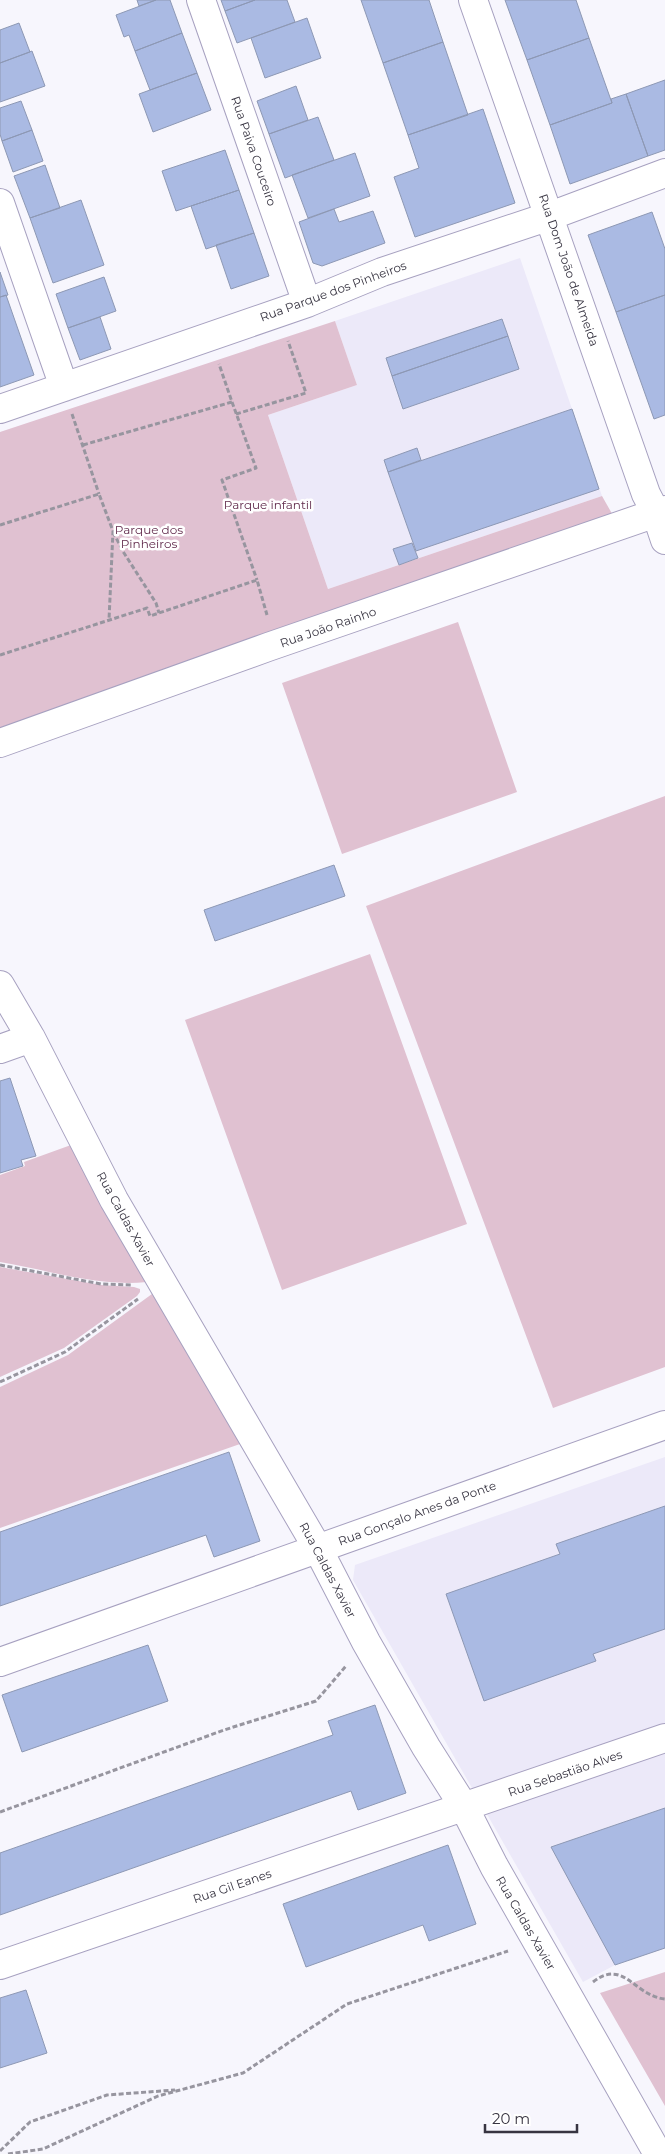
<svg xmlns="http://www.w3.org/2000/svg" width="665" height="2154" viewBox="0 0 665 2154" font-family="Montserrat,sans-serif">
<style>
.built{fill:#ece9f9}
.green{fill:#e0c1d1}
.building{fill:#aabae3;stroke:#8d98b4}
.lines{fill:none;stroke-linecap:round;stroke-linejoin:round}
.minor-casing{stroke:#a7a1c0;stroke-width:30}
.path{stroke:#97959f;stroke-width:3;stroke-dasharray:5 2.5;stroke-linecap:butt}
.minor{stroke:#fff;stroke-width:28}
.labels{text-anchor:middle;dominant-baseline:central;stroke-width:5;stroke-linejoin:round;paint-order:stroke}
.street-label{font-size:12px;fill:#373441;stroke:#fff}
.park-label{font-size:12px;fill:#622c4d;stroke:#fff}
</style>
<rect width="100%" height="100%" fill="#f7f6fd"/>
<!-- built -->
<path class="built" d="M520,258L602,496L328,589L268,415L357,385L335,321Z
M665,1457V1948L615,1965L583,1982L353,1580L355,1565Z"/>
<!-- green -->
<path class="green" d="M335,321L357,385L268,415L328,589L602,496L619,526L0,743V432Z
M458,622L517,792L342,854L282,683Z
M665,796V1367L553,1408L366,906Z
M370,954L467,1224L282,1290L185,1020Z
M71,1145L147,1282C97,1287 49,1270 0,1262V1175L25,1166L24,1162Z
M0,1267L101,1285L134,1287L140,1289V1292L137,1296L64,1348L0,1377Z
M152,1294L172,1325L240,1444L0,1528V1387L68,1355Z
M665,1972V2106L600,1993Z"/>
<!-- building -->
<path class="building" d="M137,0H156L139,6Z
M156,0H170L182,33L135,51L129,35L124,37L116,15Z
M221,0H255L225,11Z
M255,0H287L295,22L237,43L225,11Z
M361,0H429L443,42L383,63Z
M505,0H576L589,38L527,60Z
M307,18L321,58L265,78L251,38Z
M19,23L30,52L0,63V30Z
M182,33L197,73L150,90L135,51Z
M589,38L612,103L550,125L527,60Z
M443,42L468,115L408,135L383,63Z
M32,51L45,86L0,102V63Z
M197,73L211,110L153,132L139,94Z
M665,80V150L648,156L626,94Z
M296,86L308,120L269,134L257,101Z
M626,94L648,156L570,184L550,125L612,103L611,99Z
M21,101L32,130L2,141L0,134V108Z
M483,109L515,203L415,237L394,177L419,168L408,135Z
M318,117L334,160L285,178L269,134Z
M32,130L43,161L13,172L2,141Z
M225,150L239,190L176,211L162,171Z
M355,153L370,196L308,218L292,175Z
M45,165L60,208L30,218L14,176Z
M239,190L254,233L206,249L191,206Z
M81,200L104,265L53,283L30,218Z
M334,209L339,222L373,211L385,243L322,266L313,263L299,222Z
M652,212L665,249V295L616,312L588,235Z
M254,233L269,276L231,289L216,245Z
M0,272L8,295L0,297Z
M104,277L116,311L68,328L56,294Z
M6,295L34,375L0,387V297Z
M665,295V415L654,419L616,312Z
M100,317L111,349L80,360L68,328Z
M502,319L508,336L392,376L386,358Z
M508,336L519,369L403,409L392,376Z
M572,409L599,489L416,551L388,472Z
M417,448L421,460L388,472L384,460Z
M412,543L418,558L399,565L393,549Z
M334,865L345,896L215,941L204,910Z
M10,1078L36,1156L21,1160L23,1166L0,1173V1081Z
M229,1452L260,1541L214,1557L206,1535L0,1606V1532Z
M665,1506V1629L593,1654L596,1661L484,1701L446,1594L560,1554L556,1544Z
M148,1645L168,1701L22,1752L2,1695Z
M375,1705L406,1793L358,1810L351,1791L0,1915V1853L333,1735L328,1721Z
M665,1808V1948L615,1965L551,1847Z
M448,1845L476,1924L429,1941L423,1925L306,1967L283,1904Z
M26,1990L47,2053L0,2068V1998Z"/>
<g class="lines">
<!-- minor casing -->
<g class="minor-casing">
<path id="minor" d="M201,0L307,303
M473,0L646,494L656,513L665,540
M0,203L64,387
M0,409L307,303L382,272L550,216L665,173
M0,743L268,647L665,510
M0,985L31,1038L114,1200L318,1549L366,1642L426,1747L464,1807L494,1866L658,2154
M0,1049L31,1038
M0,1662L665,1425
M0,1965L665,1738"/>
</g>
<!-- path -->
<path class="path" d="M232,402L256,468L222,480L257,580
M72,414L99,494
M236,414L306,393L288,341
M83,445L232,402L219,364
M0,525L99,494L113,531L109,620
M113,532L124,553L156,603L159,613
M0,655L147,608L150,616L257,580L267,615
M0,1265L101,1284L131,1285
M0,1382L65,1352L138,1299
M0,1812L224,1730L316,1701L346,1666
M593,1982C624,1958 634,1996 665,1999
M0,2151L30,2122L107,2095L175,2090
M8,2154L43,2149L158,2096L243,2073L347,2004L508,1951"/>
<!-- minor -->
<use href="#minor" class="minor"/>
</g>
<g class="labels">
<!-- street labels -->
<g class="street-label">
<text transform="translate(254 151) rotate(71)">Rua Paiva Couceiro</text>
<text transform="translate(569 270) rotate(71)">Rua Dom João de Almeida</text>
<text transform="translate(333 291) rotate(-20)">Rua Parque dos Pinheiros</text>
<text transform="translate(328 627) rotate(-19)">Rua João Rainho</text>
<text transform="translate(126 1219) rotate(61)">Rua Caldas Xavier</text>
<text transform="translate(417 1513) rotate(-20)">Rua Gonçalo Anes da Ponte</text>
<text transform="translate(328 1570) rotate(62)">Rua Caldas Xavier</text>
<text transform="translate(565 1773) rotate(-19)">Rua Sebastião Alves</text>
<text transform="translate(232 1886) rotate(-19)">Rua Gil Eanes</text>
<text transform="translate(526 1923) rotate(60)">Rua Caldas Xavier</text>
</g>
<!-- park labels -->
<g class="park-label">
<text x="268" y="504">Parque infantil</text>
<text x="149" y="529">Parque dos<tspan x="149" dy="14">Pinheiros</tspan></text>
</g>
</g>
<!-- scale -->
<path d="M485 2124v8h92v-8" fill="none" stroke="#373441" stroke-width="2.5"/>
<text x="492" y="2124" font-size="15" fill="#373441" stroke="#ffffff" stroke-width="4" paint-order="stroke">20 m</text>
</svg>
